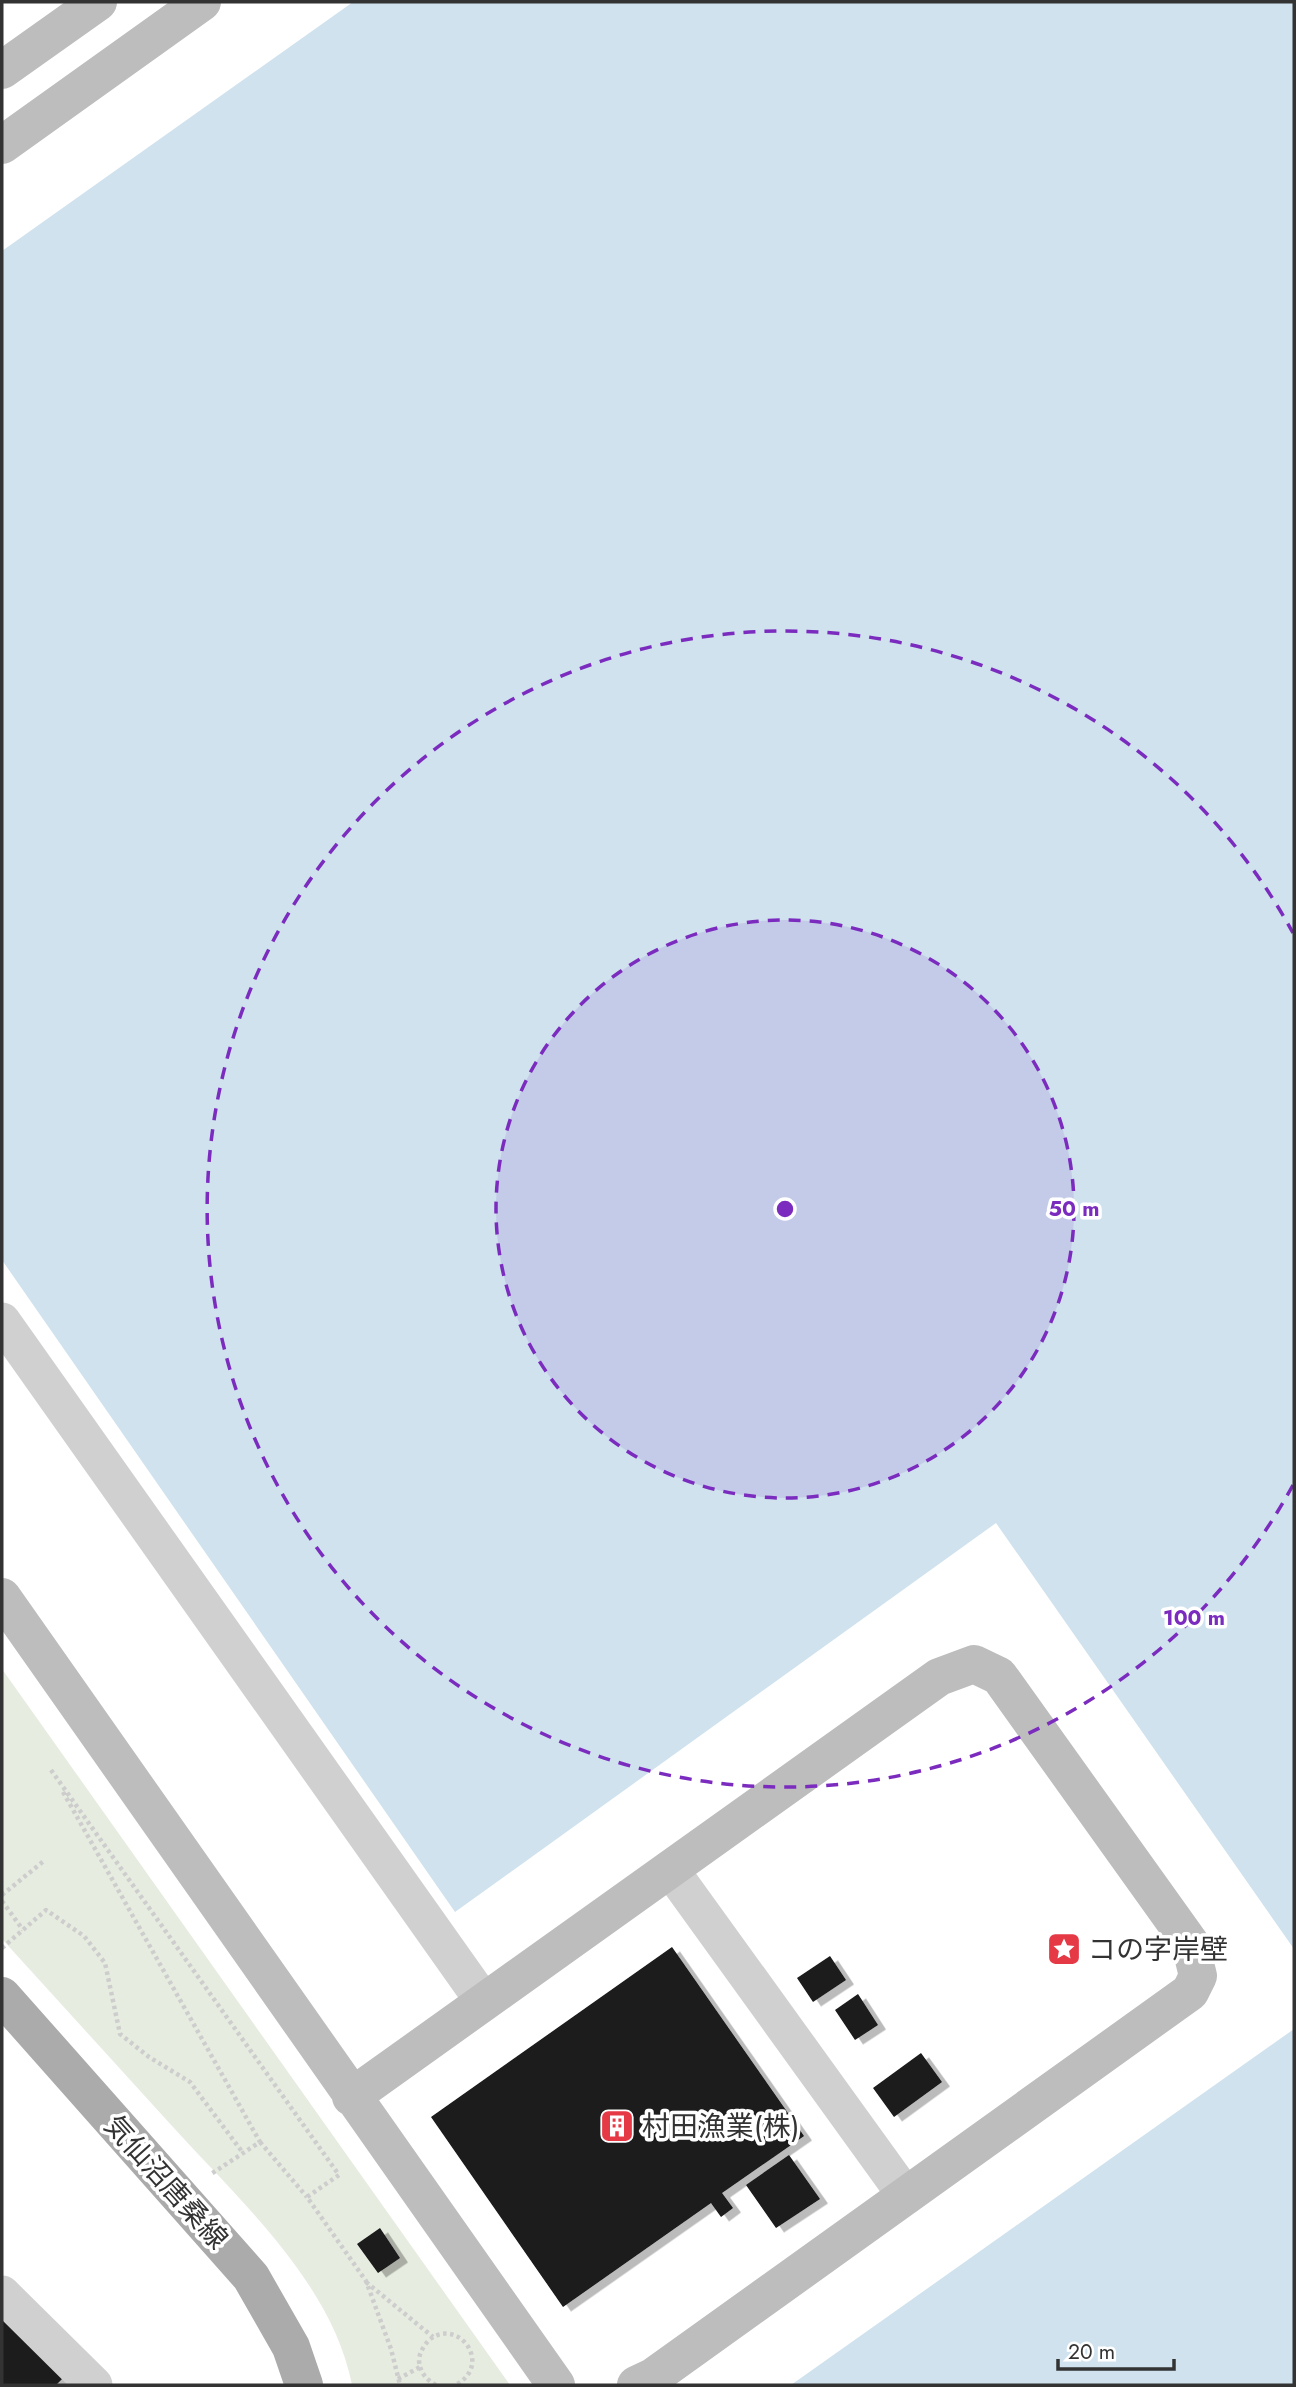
<svg xmlns="http://www.w3.org/2000/svg" width="1296" height="2387" viewBox="0 0 1296 2387" font-family="Jost,'Noto Sans JP',sans-serif">
<style>
.green{fill:#e6ecdf}
.water{fill:#cfe2ee}
.building{fill:#1a1a1a;filter:url(#shadow)}
.lines{fill:none;stroke-linecap:round;stroke-linejoin:round}
.path{stroke:#cdcdcd;stroke-width:4.5;stroke-dasharray:3.5 3.5;stroke-linecap:butt}
.street{stroke:#d0d0d0;stroke-width:37}
.secondary{stroke:#bdbdbd;stroke-width:38}
.primary{stroke:#ababab;stroke-width:38}
.ring{fill:none;stroke:#7b2cbf;stroke-width:3.5;stroke-dasharray:12 9}
.labels{text-anchor:middle;dominant-baseline:central;stroke-width:7;stroke-linejoin:round;paint-order:stroke}
.poi-label{font-size:28px;fill:#333;stroke:#fff;text-anchor:start}
.street-label{font-size:28px;fill:#333;stroke:#fff}
.centre{fill:#7b2cbf;stroke:#fff;stroke-width:3.5}
.ring-label{font-size:21px;text-anchor:middle;font-weight:bold;fill:#7b2cbf;stroke:#fff;stroke-width:7;stroke-linejoin:round;paint-order:stroke}
</style>
<defs>
<filter id="shadow"><feDropShadow dx="8" dy="4.5" stdDeviation="0" flood-color="#0004"/></filter>
</defs>
<rect width="100%" height="100%" fill="#fff"/>
<!-- green -->
<path class="green" d="M2,1669L510,2385H352C332,2283 241,2202 173,2127C116,2064 59,2002 2,1939Z"/>
<!-- water -->
<path class="water" d="M353,2H1294V1949L996,1523L455,1912L2,1260V251Z
M1294,2029V2385H791Z"/>
<!-- building -->
<path class="building" d="M672,1947L804,2136L722,2193L733,2208L721,2217L711,2203L563,2307L431,2117Z
M830,1956L846,1980L813,2002L797,1978Z
M858,1994L878,2025L855,2040L835,2010Z
M921,2053L942,2082L894,2117L873,2088Z
M789,2155L820,2199L776,2228L746,2185Z
M380,2228L400,2258L378,2273L357,2244Z
M4,2317L63,2378L56,2385H2V2320Z"/>
<g class="lines">
<!-- path -->
<path class="path" d="M51,1770L339,2175L307,2197L366,2281L391,2349L400,2385
M63,1792L260,2142L211,2174
M2,1895L45,1860
M2,1901L23,1930
M2,1948L46,1910L84,1936L105,1963L120,2034L149,2057L190,2082L243,2153
M260,2142L307,2197
M366,2282L433,2337
M398,2379L420,2367
M436,2385C426,2380 419,2371 419,2359C420,2352 424,2345 429,2340C459,2316 494,2366 455,2385"/>
<!-- street -->
<path class="street" d="M2,1321L484,2002
M670,1869L906,2196
M2,2294L94,2385"/>
<!-- secondary -->
<path class="secondary" d="M2,70L98,2
M2,145L202,2
M2,1597L556,2385
M351,2097L939,1677L974,1664L999,1676L1190,1943L1198,1976L1190,1992L653,2377L636,2385"/>
<!-- primary -->
<path class="primary" d="M2,1996L251,2277L291,2347L304,2385"/>
</g>
<!-- distance rings -->
<circle cx="785" cy="1209" r="289" fill="#7b2cbf" fill-opacity=".12"/>
<g class="ring">
<circle cx="785" cy="1209" r="289"/>
<path d="M1293 1485A578 578 0 1 1 1293 933"/>
</g>
<!-- icons -->
<defs>
<g id="sight-square" transform="scale(1.75)"><rect x="-9" y="-9" width="18" height="18" rx="4" fill="#e63946" stroke="#fff"/><path d="M0-6L1.8-2.2L6-1.7L2.9 1.2L3.7 5.4L0 3.3L-3.7 5.4L-2.9 1.2L-6-1.7L-1.8-2.2Z" fill="#fff"/></g>
<g id="building-square" transform="scale(1.75)"><rect x="-9" y="-9" width="18" height="18" rx="4" fill="#e63946" stroke="#fff"/><path d="M-4-6H4V6H1V3H-1V6H-4ZM-2.5-4.3h1.7v1.8h-1.7ZM.8-4.3h1.7v1.8H.8ZM-2.5-1h1.7V.8h-1.7ZM.8-1h1.7V.8H.8Z" fill="#fff"/></g>
</defs>
<g fill-rule="evenodd">
<use href="#sight-square" x="1064" y="1949"/>
<use href="#building-square" x="617" y="2126"/>
</g>
<g class="labels">
<!-- poi labels -->
<g class="poi-label">
<text x="1088" y="1949">コの字岸壁</text>
<text x="642" y="2126">村田漁業(株)</text>
</g>
<!-- street labels -->
<g class="street-label">
<text transform="translate(166 2182) rotate(48)">気仙沼唐桑線</text>
</g>
</g>
<circle cx="785" cy="1209" r="10" class="centre"/>
<g class="ring-label">
<text x="1074" y="1216">50 m</text>
<text x="1194" y="1625">100 m</text>
</g>
<!-- border -->
<rect width="1296" height="2387" fill="none" stroke="#333333" stroke-width="7"/>
<!-- scale -->
<path d="M1058 2359v10h116v-10" fill="none" stroke="#333333" stroke-width="3.5"/>
<text x="1068" y="2359" font-size="21" fill="#333333" stroke="#ffffff" stroke-width="5" paint-order="stroke">20 m</text>
</svg>
